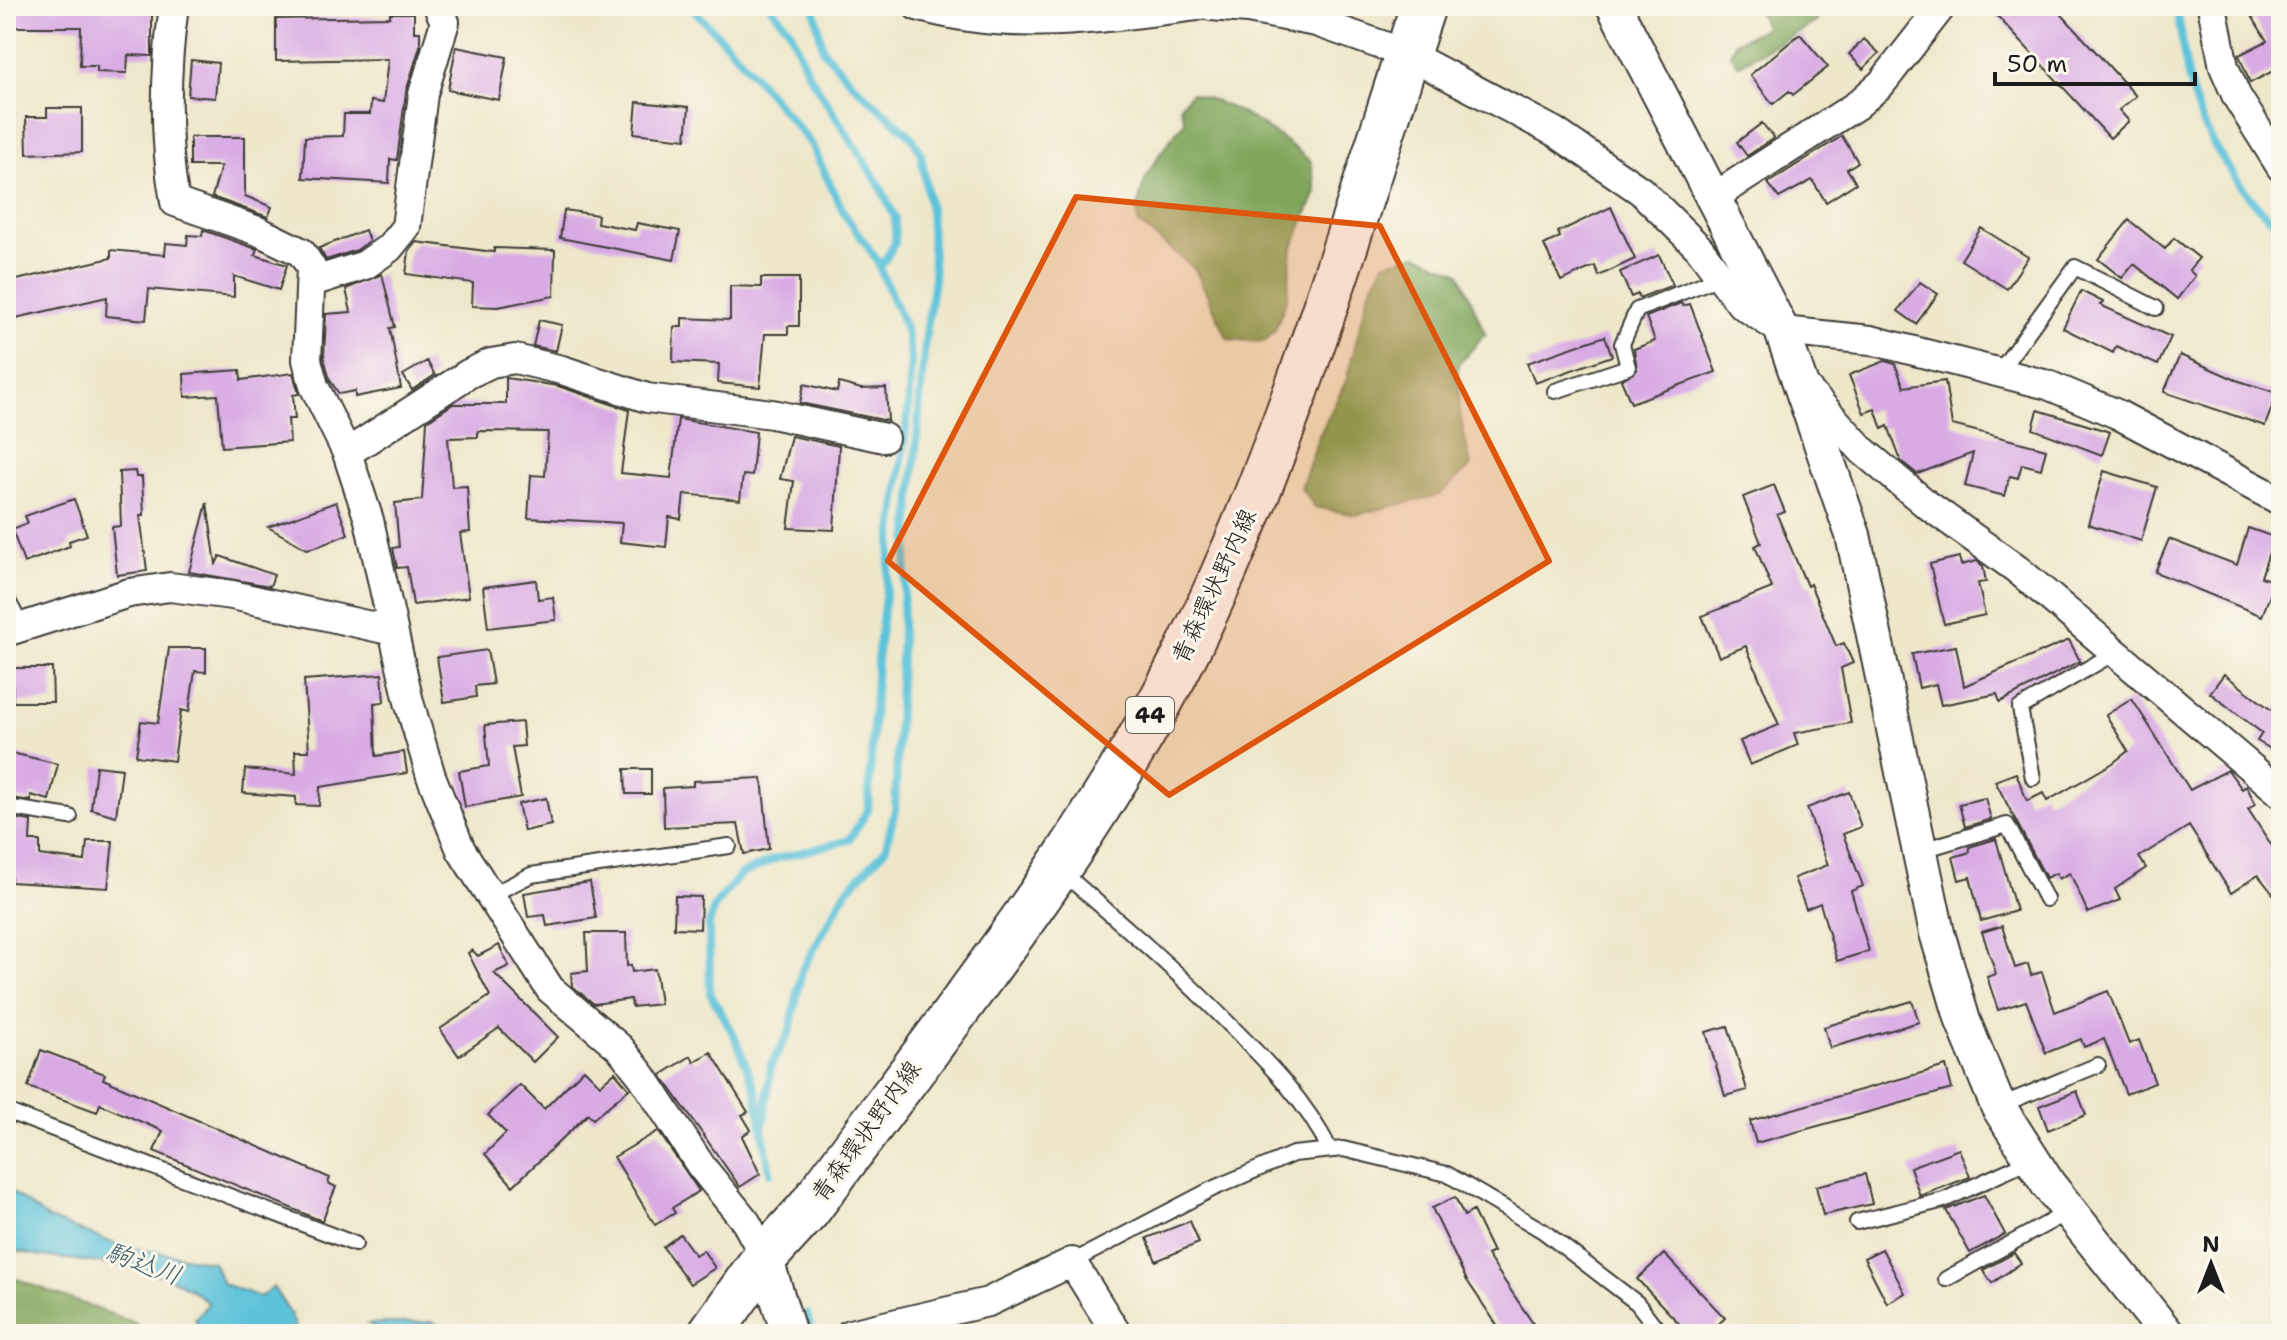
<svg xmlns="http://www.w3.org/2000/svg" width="2287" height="1340" viewBox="0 0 2287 1340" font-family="'Shantell Sans','Klee One',sans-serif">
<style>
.forest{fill:#80a65c;stroke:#4e613c;stroke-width:2}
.water{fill:#5dc3da;stroke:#3c707b;stroke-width:2}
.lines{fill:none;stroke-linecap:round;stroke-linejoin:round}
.stream{stroke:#5dc3da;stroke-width:8}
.building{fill:#d9abe5}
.service-casing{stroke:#3c3a36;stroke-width:18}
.minor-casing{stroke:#3c3a36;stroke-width:32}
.tertiary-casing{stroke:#3c3a36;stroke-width:38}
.primary-casing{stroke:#3c3a36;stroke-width:48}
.service{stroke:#fff;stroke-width:14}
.minor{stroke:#fff;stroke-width:28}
.tertiary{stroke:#fff;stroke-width:34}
.primary{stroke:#fff;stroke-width:44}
.marked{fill:#de560d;fill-opacity:0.2;stroke:#de560d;stroke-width:6;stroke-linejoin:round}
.labels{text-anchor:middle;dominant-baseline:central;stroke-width:6;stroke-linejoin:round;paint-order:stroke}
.shield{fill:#fbf7ec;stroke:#5f5e5a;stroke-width:2}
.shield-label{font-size:22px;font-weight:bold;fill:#1c1c1c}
.street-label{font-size:24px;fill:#1c1c1c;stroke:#fbf7ec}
.water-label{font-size:26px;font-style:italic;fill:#365f68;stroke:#fbf7ec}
</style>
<rect width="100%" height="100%" fill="#fbf7ec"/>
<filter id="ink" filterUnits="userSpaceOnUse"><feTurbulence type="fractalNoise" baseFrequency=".0125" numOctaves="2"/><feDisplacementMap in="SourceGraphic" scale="16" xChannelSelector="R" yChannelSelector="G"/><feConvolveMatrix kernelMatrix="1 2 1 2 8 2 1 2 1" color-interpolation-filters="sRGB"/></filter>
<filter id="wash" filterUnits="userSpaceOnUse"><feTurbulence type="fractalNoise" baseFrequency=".006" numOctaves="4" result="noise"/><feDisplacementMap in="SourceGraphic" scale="32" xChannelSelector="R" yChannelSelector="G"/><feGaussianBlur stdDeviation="1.8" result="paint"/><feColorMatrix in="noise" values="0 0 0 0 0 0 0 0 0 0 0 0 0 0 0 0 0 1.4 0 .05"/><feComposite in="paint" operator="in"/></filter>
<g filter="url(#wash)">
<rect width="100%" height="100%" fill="#eee7ca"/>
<!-- forest -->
<path class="forest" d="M1755,6H1815L1821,11L1816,22L1738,65L1730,54L1735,42L1766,28Z
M1191,93C1236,106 1276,131 1311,162L1316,192L1292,249L1287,298L1275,330L1264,342L1228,339L1195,269L1138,223C1134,184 1161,150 1185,122L1180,106Z
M1417,254L1460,273L1485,334L1458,365L1460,414L1471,466L1439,495L1355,515L1315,507L1301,488L1319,436L1346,381L1369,292L1384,263Z
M6,1275L135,1323L149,1334H6Z"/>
<!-- water -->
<path class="water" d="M6,1188L49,1219L121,1246L213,1262L223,1284L260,1297L273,1287L291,1315L298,1334H203L195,1319L208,1304C166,1256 62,1266 6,1248Z
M432,1322L458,1334H386L368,1324Z"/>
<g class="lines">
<!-- stream -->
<path class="stream" d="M690,6L737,55L811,144L845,215L875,257L906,330L911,358L908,412L877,660L868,810L849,840L775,859L740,875L714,907L709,925L710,993L735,1037L756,1091L770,1173
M770,6L790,30L808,73L880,186L895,218V243L880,268
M2177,6C2182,42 2186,82 2200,116C2213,148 2252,209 2281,226
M764,1122L771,1065L790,1031L802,970L846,891L885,850L895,810L903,604L925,342L934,278L930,210L921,154L912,137L854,85L823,50L814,6
M807,1314L811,1330"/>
</g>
<g id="blocks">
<!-- building -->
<path class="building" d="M6,6L152,9V56L128,55L127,73L97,72V66H80L81,27H6Z
M1988,6H2054L2136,96L2119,110L2129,121L2110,138Z
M2246,6H2281V67L2250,83L2239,55L2267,41Z
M390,13H414V32H420V46L406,92L397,160L390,159L389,183L303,178L305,137L343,136L344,114H370L371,101L383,103L388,59L276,61V19L390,17Z
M1800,34L1828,67L1793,95L1789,91L1773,104L1750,75Z
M1864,39L1879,53L1863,69L1849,54Z
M456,47L507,57L499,100L448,90Z
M191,60L218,63L215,98L188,96Z
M637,102L689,107L686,139L634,133Z
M47,108H82V152L27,154L26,117H47Z
M1762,123L1774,138L1747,156L1737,142Z
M1842,136L1858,162L1847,169L1856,183L1826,202L1812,180L1779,198L1768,183Z
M190,137H245V196L272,207L268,217L212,197L221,166H190Z
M1611,207L1635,259L1599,276L1595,266L1561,281L1544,245L1560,237L1558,232Z
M564,210L598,215L597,223L635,230L637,223L680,231L674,260L560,238Z
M2129,220L2165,249L2174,238L2199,258L2189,270L2195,276L2177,299L2134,264L2122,278L2098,259Z
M1981,228L2028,257L2007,289L1961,260Z
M203,230L251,247L257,249L255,255L287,265L279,290L234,276V297L149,289L146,320L106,316L107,297L16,318L8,282L111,258V250L165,255L166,243L187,245L188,235L202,236Z
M365,230L369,241L357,250L326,260L319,248Z
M416,242L494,252V248L555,250L554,296L498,307L472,306L473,283L406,274L409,251Z
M1659,255L1673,285L1639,298L1638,294L1631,297L1620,272Z
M382,274L395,327L390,328L401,388L355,397V391L339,394L330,380L324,358L326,314L351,312L346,289Z
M761,278H799V326H788V334H765L760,387L718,383L719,364L673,362L674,327H682V318L730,320V286L761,287Z
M1920,282L1938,294L1916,324L1898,311Z
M2081,291L2103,302L2100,305L2171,337L2158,365L2116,346L2113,353L2063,328Z
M1681,303L1683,306L1690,304L1716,372L1631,403L1621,380L1637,370L1634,349L1655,341L1646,317Z
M539,320L562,325L556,351L533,346Z
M1605,336L1612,356L1535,383L1527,363Z
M2180,355L2236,380L2277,393L2265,426L2164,392Z
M427,361L435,375L412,390L403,375Z
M1885,361L1895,364L1904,387L1945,381L1952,425L2046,449L2041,469L2022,464L2018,478L2010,476L2005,496L1965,486L1973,453L1917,474L1901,461L1888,426L1882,429L1875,409L1864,413L1849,375Z
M240,370L241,380L293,373L299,394L293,395L295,419H288L290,442L222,447L218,395L185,397L184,374Z
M506,378L558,386L629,410L621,473L671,478L678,419L756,432L752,476L743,475L740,500L684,494L681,519L669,517L666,547L620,542L622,523L528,518L531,475L545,476L548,432L478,431V437L448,438L452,487L467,486L470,532L460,533L469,597L413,605L407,567L397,568L393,548L399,547L395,503L422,500L427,421L453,404H506Z
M839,383L861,389L886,388L888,421L800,403L804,384L837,392Z
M2038,410L2110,432L2102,455L2033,429Z
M791,436L839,446L834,530L788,528L794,481L780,479Z
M135,471L136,477H142L144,515H140L147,571L117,575L112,527L121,526L119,472Z
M2104,471L2157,487L2141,541L2088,524Z
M1774,485L1785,512L1777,515L1807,586L1810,584L1836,646L1844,643L1853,663L1841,668L1851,723L1794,733L1798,745L1750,765L1740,741L1779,725L1746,646L1719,657L1702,616L1772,588L1755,546L1761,543L1743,497Z
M74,499L87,535L69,541L70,546L24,563L12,529L28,523L25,516Z
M336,502L348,534L319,546L307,549L268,527Z
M207,503L216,564L220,556L274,575L270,586L189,572Z
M2248,528L2274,537L2261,577L2275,582L2262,616L2155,572L2169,539L2237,565Z
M1959,557L1961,565L1977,561L1983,566L1986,582L1978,583L1985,615L1944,624L1930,564Z
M536,580L538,599L553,597L556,620L488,628L483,587Z
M2069,640L2080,661L2000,702L1997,694L1941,705L1936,684L1919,688L1912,654L1956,646L1964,686Z
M169,648H206V672L195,671L189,712L181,710L174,761L136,756L141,721L158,723Z
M487,650L493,684L475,686L476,697L444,702L437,657Z
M12,668H52L53,702H13Z
M382,674L384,702L374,703L376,756L404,752L407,773L320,787L319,806L296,805V797L243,793L245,769L296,774L295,751H309L304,680Z
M2224,674L2274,712L2281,700V755L2257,741L2262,733L2210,693Z
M2132,699L2190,790L2228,770L2242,789L2246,786L2256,804L2248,809L2281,860V904L2258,875L2231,893L2189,826L2139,857L2146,868L2115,889L2120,900L2088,913L2070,873L2059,879L2056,873L2046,878L1995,781L2016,773L2027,801L2043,793L2047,801L2113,763L2128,751L2106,715Z
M522,722L524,746L512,747L521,797L465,807L459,771L489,766L485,725Z
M12,753L58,764L49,800L31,795V801L11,798L6,779Z
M96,766L122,769L116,816L91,809Z
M625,769H651V794H626Z
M762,778L769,849L744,854L738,824L664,827L663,788L693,786V781Z
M1849,792L1861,827L1843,834L1863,886L1851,891L1869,951L1837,961L1820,903L1806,909L1794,878L1828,865L1807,808Z
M546,798L551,825L524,831L518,804Z
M1985,798L1991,819L1965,827L1959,804Z
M11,818L31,821L30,841H40V855L85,861L87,841H113L108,888L11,882Z
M1996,839L2016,911L1981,921L1970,877L1959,880L1953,857L1970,852L1969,847Z
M590,882L596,918L547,926L545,915L528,917L524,893Z
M675,896L701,897L700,929L674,928Z
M2002,926L2015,968L2028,964L2031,975L2042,972L2055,1012L2108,991L2129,1044L2139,1040L2155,1083L2126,1094L2104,1039L2084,1047L2081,1039L2046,1053L2026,1001L1998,1010L1987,977L1996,974L1982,932Z
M586,933H626L627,966L631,965L632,972L655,969L660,1004L632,1007L631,999L594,1004L572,986L571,973L588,971Z
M499,945L509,966L494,973L558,1037L533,1062L499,1028L459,1056L440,1029L490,996L468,953L472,950L478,956Z
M1912,1001L1919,1022L1830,1048L1824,1027Z
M1728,1026L1747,1090L1725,1096L1706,1032Z
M41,1050L105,1074L103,1079L330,1178L328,1183L336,1187L322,1221L154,1151L163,1131L100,1104L97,1112L28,1087Z
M711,1052L748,1112L742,1115L751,1130L742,1136L760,1174L740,1187L661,1075L691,1056L694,1062Z
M1946,1066L1952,1089L1756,1143L1750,1121Z
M584,1069L600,1085L615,1072L629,1089L593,1119L588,1114L513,1186L485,1154L506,1133L488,1115L520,1085L544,1109Z
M2077,1091L2086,1115L2048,1130L2039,1106Z
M658,1131L699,1191L672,1208L675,1213L655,1225L614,1157Z
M1959,1149L1970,1177L1920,1196L1910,1167Z
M1865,1174L1872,1204L1823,1215L1816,1186Z
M1984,1195L2005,1234L1970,1253L1946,1210Z
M1455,1197L1464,1216L1473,1211L1493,1252L1487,1255L1540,1334H1503L1466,1279L1432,1208Z
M1190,1221L1199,1243L1156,1261L1147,1238Z
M680,1234L695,1255L703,1250L715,1268L690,1284L663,1247Z
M1882,1249L1905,1293L1887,1303L1864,1258Z
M2014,1253L2021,1263L1992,1283L1983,1270Z
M1664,1254L1725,1318L1708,1334H1689L1637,1279Z"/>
</g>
</g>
<g filter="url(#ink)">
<use href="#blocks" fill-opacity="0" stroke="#3c3a36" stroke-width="2"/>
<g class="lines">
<!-- service casing -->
<g class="service-casing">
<path id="service" d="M1999,372L2075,267L2156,308
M1555,391L1628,367L1622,344L1637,310L1720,277
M6,597L22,627
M2033,778L2020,708L2116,652
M6,807L70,817
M1919,851L2007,825L2046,899
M1062,872C1120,922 1177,971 1231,1026C1269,1064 1306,1101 1330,1150
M489,896L531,875L729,846
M1999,1106L2098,1065
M6,1111L355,1244
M1857,1222L1944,1200L2033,1159
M1072,1262L1212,1189L1293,1154L1343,1149L1447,1174L1543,1231L1637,1303L1661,1334
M1946,1279L2068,1212"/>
</g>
<!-- minor casing -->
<g class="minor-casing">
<path id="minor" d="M174,6C165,69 164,139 175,202L258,231L301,252L311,267L307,360L314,386L347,453L369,520L409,702L431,776L461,850L550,989L620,1048L642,1076L701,1166L746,1222L765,1257
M917,6C1017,34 1098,18 1197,6
M1211,6L1248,9L1316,22L1407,54L1555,132L1641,191L1699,248L1741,304L1782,331L1871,340L2048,385L2117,414L2281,501
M2212,6L2224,67L2237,97L2281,167
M1714,197L1857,105L1882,83L1942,6
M312,282L365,265L389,248L406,227L423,94L445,22L438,6
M1803,385L1863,451L1925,503L2018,570L2281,793
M347,453L468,374L491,363L515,359L562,370L647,398L772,414L884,438
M6,632L129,593L170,587L232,595L393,631
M850,1334L988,1302L1072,1262L1117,1334"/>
</g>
<!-- tertiary casing -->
<g class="tertiary-casing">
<path id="tertiary" d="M1614,6L1782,331L1853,535L1937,933L1963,1021L1998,1106L2048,1184L2167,1334
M765,1257L789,1334"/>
</g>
<!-- primary casing -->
<g class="primary-casing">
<path id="primary" d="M710,1334L765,1257L808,1210C941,1029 1087,852 1188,649C1289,445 1352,222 1423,6"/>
</g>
<!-- service -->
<use href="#service" class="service"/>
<!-- minor -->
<use href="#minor" class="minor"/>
<!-- tertiary -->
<use href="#tertiary" class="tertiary"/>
<!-- primary -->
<use href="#primary" class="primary"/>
</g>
</g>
<!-- marked area -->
<path class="marked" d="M1076,197L1380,226L1549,561L1169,795L888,561Z"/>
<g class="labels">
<!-- shield labels -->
<rect class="shield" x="1126" y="697" width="48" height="36" rx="6"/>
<g class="shield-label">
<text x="1150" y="715">44</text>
</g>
<!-- street labels -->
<g class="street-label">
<text transform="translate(1214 586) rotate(-65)">青森環状野内線</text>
<text transform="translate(866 1131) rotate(-54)">青森環状野内線</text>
</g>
<!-- water labels -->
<g class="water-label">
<text transform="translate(144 1263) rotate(20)">駒込川</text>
</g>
</g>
<!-- margin -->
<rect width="2287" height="1340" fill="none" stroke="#fbf7ec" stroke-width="32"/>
<!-- north arrow -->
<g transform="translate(2211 1264)" stroke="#fbf7ec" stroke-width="6" paint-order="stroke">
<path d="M0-6L14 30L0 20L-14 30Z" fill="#1c1c1c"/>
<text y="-12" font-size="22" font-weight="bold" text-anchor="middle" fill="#1c1c1c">N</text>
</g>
<!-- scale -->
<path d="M1995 72v12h200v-12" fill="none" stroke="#1c1c1c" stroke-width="4"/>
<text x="2007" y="72" font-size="24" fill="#1c1c1c" stroke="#fbf7ec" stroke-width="6" paint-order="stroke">50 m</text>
</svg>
